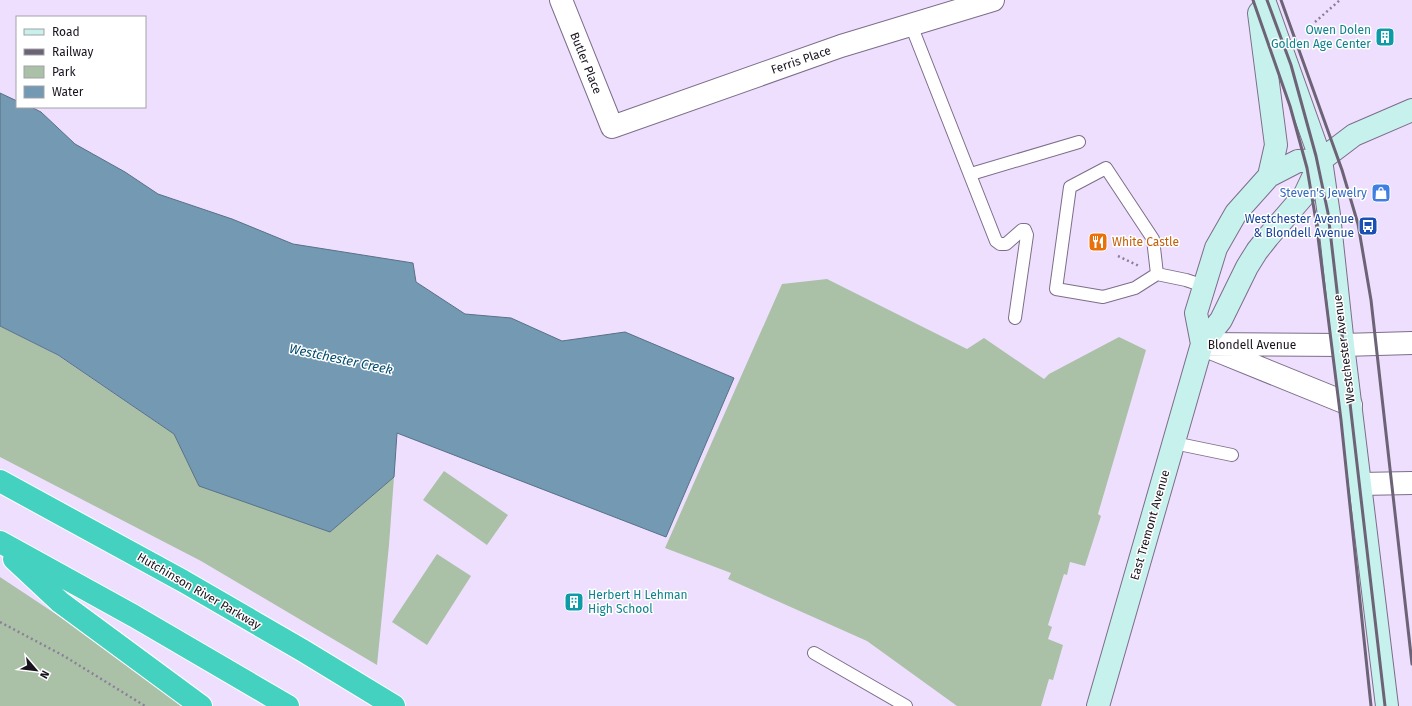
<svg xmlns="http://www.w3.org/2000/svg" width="1412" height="706" viewBox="0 0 1412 706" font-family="'Fira Sans',sans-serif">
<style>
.green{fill:#aac1a8}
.water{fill:#7399b3;stroke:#587186}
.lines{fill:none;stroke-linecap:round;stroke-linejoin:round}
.lane-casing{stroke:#7c6e89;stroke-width:14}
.street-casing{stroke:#7c6e89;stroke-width:24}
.secondary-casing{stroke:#7c6e89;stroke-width:24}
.highway-casing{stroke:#fff;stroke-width:24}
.path{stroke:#8b8096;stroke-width:2.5;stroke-dasharray:2 3;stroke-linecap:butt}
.lane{stroke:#fff;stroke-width:12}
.street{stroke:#fff;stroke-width:22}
.secondary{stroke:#c7f1ec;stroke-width:22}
.highway{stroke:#45d1c0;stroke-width:22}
.rail{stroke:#6d6376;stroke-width:3}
.labels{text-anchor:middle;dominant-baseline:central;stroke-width:3;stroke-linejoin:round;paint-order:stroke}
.culture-label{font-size:12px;fill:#0d838f;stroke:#fff;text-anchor:end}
.street-label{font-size:12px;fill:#19131e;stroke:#fff}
.shop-label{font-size:12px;fill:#366cbe;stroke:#fff;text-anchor:end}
.transit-label{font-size:12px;fill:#164399;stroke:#fff;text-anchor:end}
.food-label{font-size:12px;fill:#c56008;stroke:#fff;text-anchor:start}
.water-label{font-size:13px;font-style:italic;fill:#044d70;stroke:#fff}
</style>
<rect width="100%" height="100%" fill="#efdffe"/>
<!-- green -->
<path class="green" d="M827,279L967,349L984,338L1044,379L1049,374L1119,337L1146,350L1098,514L1101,516L1085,566L1070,562L1067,575L1064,574L1048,625L1052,627L1048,639L1063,645L1053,680L1049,679L1041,706H957L867,641L728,579L731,573L665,548L782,284Z
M0,326L57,355L174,434L199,486L330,532L394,477L389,545L377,665L201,561L0,457Z
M444,471L508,515L487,545L423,500Z
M437,554L471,576L427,645L392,622Z
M0,577L80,630L189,706H0Z"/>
<!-- water -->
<path class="water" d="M0,93L17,101V107H31L41,112L75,144L125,172L158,194L232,219L293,244L413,263L416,282L465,314L511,318L562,341L625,332L734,378L666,537L397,433L394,477L330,532L199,486L174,434L58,355L0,326Z"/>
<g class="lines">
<!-- lane casing -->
<g class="lane-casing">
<path id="lane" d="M911,25L996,241L1000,244H1006L1022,230H1025L1027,235L1015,318
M971,174L1079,142
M1157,274L1153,239L1106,168L1070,187L1056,289L1103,297L1135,288L1157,274L1186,280L1204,286
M1174,443L1232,455
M814,653L906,706"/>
</g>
<!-- street casing -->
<g class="street-casing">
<path id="street" d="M561,0L612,127L841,46L993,0
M1202,344L1343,345L1412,343
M1213,349L1351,405
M1360,484L1412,483"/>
</g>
<!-- secondary casing -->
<g class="secondary-casing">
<path id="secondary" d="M1264,0L1321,160L1329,215L1343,345L1387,706
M1259,13L1276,145L1269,176
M1202,344L1196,313L1216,248L1236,213L1269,176L1298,161L1321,160
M1098,706L1202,344L1221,320L1247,267L1257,251L1268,237L1305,194L1321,160L1354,135L1412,110"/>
</g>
<!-- highway casing -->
<g class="highway-casing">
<path id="highway" d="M0,481L183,581L302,650L394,706
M0,542L134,616L288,706
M14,559L60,602L201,706"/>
</g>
<!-- path -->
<path class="path" d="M1315,22L1340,0
M1118,256L1139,266
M0,622L64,656L145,706"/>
<!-- lane -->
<use href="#lane" class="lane"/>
<!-- street -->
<use href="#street" class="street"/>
<!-- secondary -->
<use href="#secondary" class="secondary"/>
<!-- highway -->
<use href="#highway" class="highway"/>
<!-- rail -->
<path class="rail" d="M1253,0L1290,106L1307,168L1316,221L1341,420L1371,706
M1267,0L1291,65L1316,156L1328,213L1385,706
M1281,0L1342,170L1358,224L1371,300L1412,664"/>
</g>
<!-- icons -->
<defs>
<g id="building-square" transform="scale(1)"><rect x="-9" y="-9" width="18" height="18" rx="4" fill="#0f9aa8" stroke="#fff"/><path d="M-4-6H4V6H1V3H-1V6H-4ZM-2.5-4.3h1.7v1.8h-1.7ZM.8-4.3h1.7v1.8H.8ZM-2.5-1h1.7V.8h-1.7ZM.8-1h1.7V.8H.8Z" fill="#fff"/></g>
<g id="shop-square" transform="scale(1)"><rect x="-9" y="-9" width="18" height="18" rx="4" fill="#3f7fe0" stroke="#fff"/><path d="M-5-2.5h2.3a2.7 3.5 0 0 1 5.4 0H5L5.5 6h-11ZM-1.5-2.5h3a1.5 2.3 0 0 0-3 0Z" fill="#fff"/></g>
<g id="bus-square" transform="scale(1)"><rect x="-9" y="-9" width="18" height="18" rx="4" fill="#1a4fb4" stroke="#fff"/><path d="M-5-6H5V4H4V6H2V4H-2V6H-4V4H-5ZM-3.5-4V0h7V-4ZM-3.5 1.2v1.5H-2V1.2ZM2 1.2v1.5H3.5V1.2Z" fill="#fff"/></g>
<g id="restaurant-square" transform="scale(1)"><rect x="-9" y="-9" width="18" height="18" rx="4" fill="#e8710a" stroke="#fff"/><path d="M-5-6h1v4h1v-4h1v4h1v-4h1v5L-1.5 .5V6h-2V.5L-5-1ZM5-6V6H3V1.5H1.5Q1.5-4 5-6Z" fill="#fff"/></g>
</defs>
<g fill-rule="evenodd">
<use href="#building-square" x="1385" y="37"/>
<use href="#shop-square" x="1381" y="193"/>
<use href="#bus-square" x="1368" y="226"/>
<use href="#restaurant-square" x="1098" y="242"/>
<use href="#building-square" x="574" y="602"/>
</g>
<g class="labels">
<!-- culture labels -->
<g class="culture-label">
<text x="1371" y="30">Owen Dolen<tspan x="1371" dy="14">Golden Age Center</tspan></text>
<text x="588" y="595" text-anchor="start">Herbert H Lehman<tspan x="588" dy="14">High School</tspan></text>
</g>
<!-- street labels -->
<g class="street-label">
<text transform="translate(801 60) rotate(-19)">Ferris Place</text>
<text transform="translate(586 63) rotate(68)">Butler Place</text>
<text x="1252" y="345">Blondell Avenue</text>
<text transform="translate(1344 349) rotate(-97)">Westchester Avenue</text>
<text transform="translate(1150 525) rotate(-74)">East Tremont Avenue</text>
<text transform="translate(199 591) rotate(30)">Hutchinson River Parkway</text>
</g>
<!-- shop labels -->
<g class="shop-label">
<text x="1367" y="193">Steven's Jewelry</text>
</g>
<!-- transit labels -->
<g class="transit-label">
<text x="1354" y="219">Westchester Avenue<tspan x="1354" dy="14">&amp; Blondell Avenue</tspan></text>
</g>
<!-- food labels -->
<g class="food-label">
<text x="1112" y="242">White Castle</text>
</g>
<!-- water labels -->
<g class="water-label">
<text transform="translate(341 359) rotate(12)">Westchester Creek</text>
</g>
</g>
<!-- legend -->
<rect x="16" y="16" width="130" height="92" fill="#ffffff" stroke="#a3a1a5"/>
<rect x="24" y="29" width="20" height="6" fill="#c7f1ec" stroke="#a3a1a5"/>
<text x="52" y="36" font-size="12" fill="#19131e">Road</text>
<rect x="24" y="49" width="20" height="6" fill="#6d6376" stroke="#a3a1a5"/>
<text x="52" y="56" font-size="12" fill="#19131e">Railway</text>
<rect x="24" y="66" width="20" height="12" fill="#aac1a8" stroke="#a3a1a5"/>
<text x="52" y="76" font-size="12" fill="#19131e">Park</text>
<rect x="24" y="86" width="20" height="12" fill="#7399b3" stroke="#a3a1a5"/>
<text x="52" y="96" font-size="12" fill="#19131e">Water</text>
<!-- north arrow -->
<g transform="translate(36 670) rotate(118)" stroke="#ffffff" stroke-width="3" paint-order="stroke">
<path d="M0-3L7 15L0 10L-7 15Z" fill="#19131e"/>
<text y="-6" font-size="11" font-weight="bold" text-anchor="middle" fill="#19131e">N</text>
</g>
</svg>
